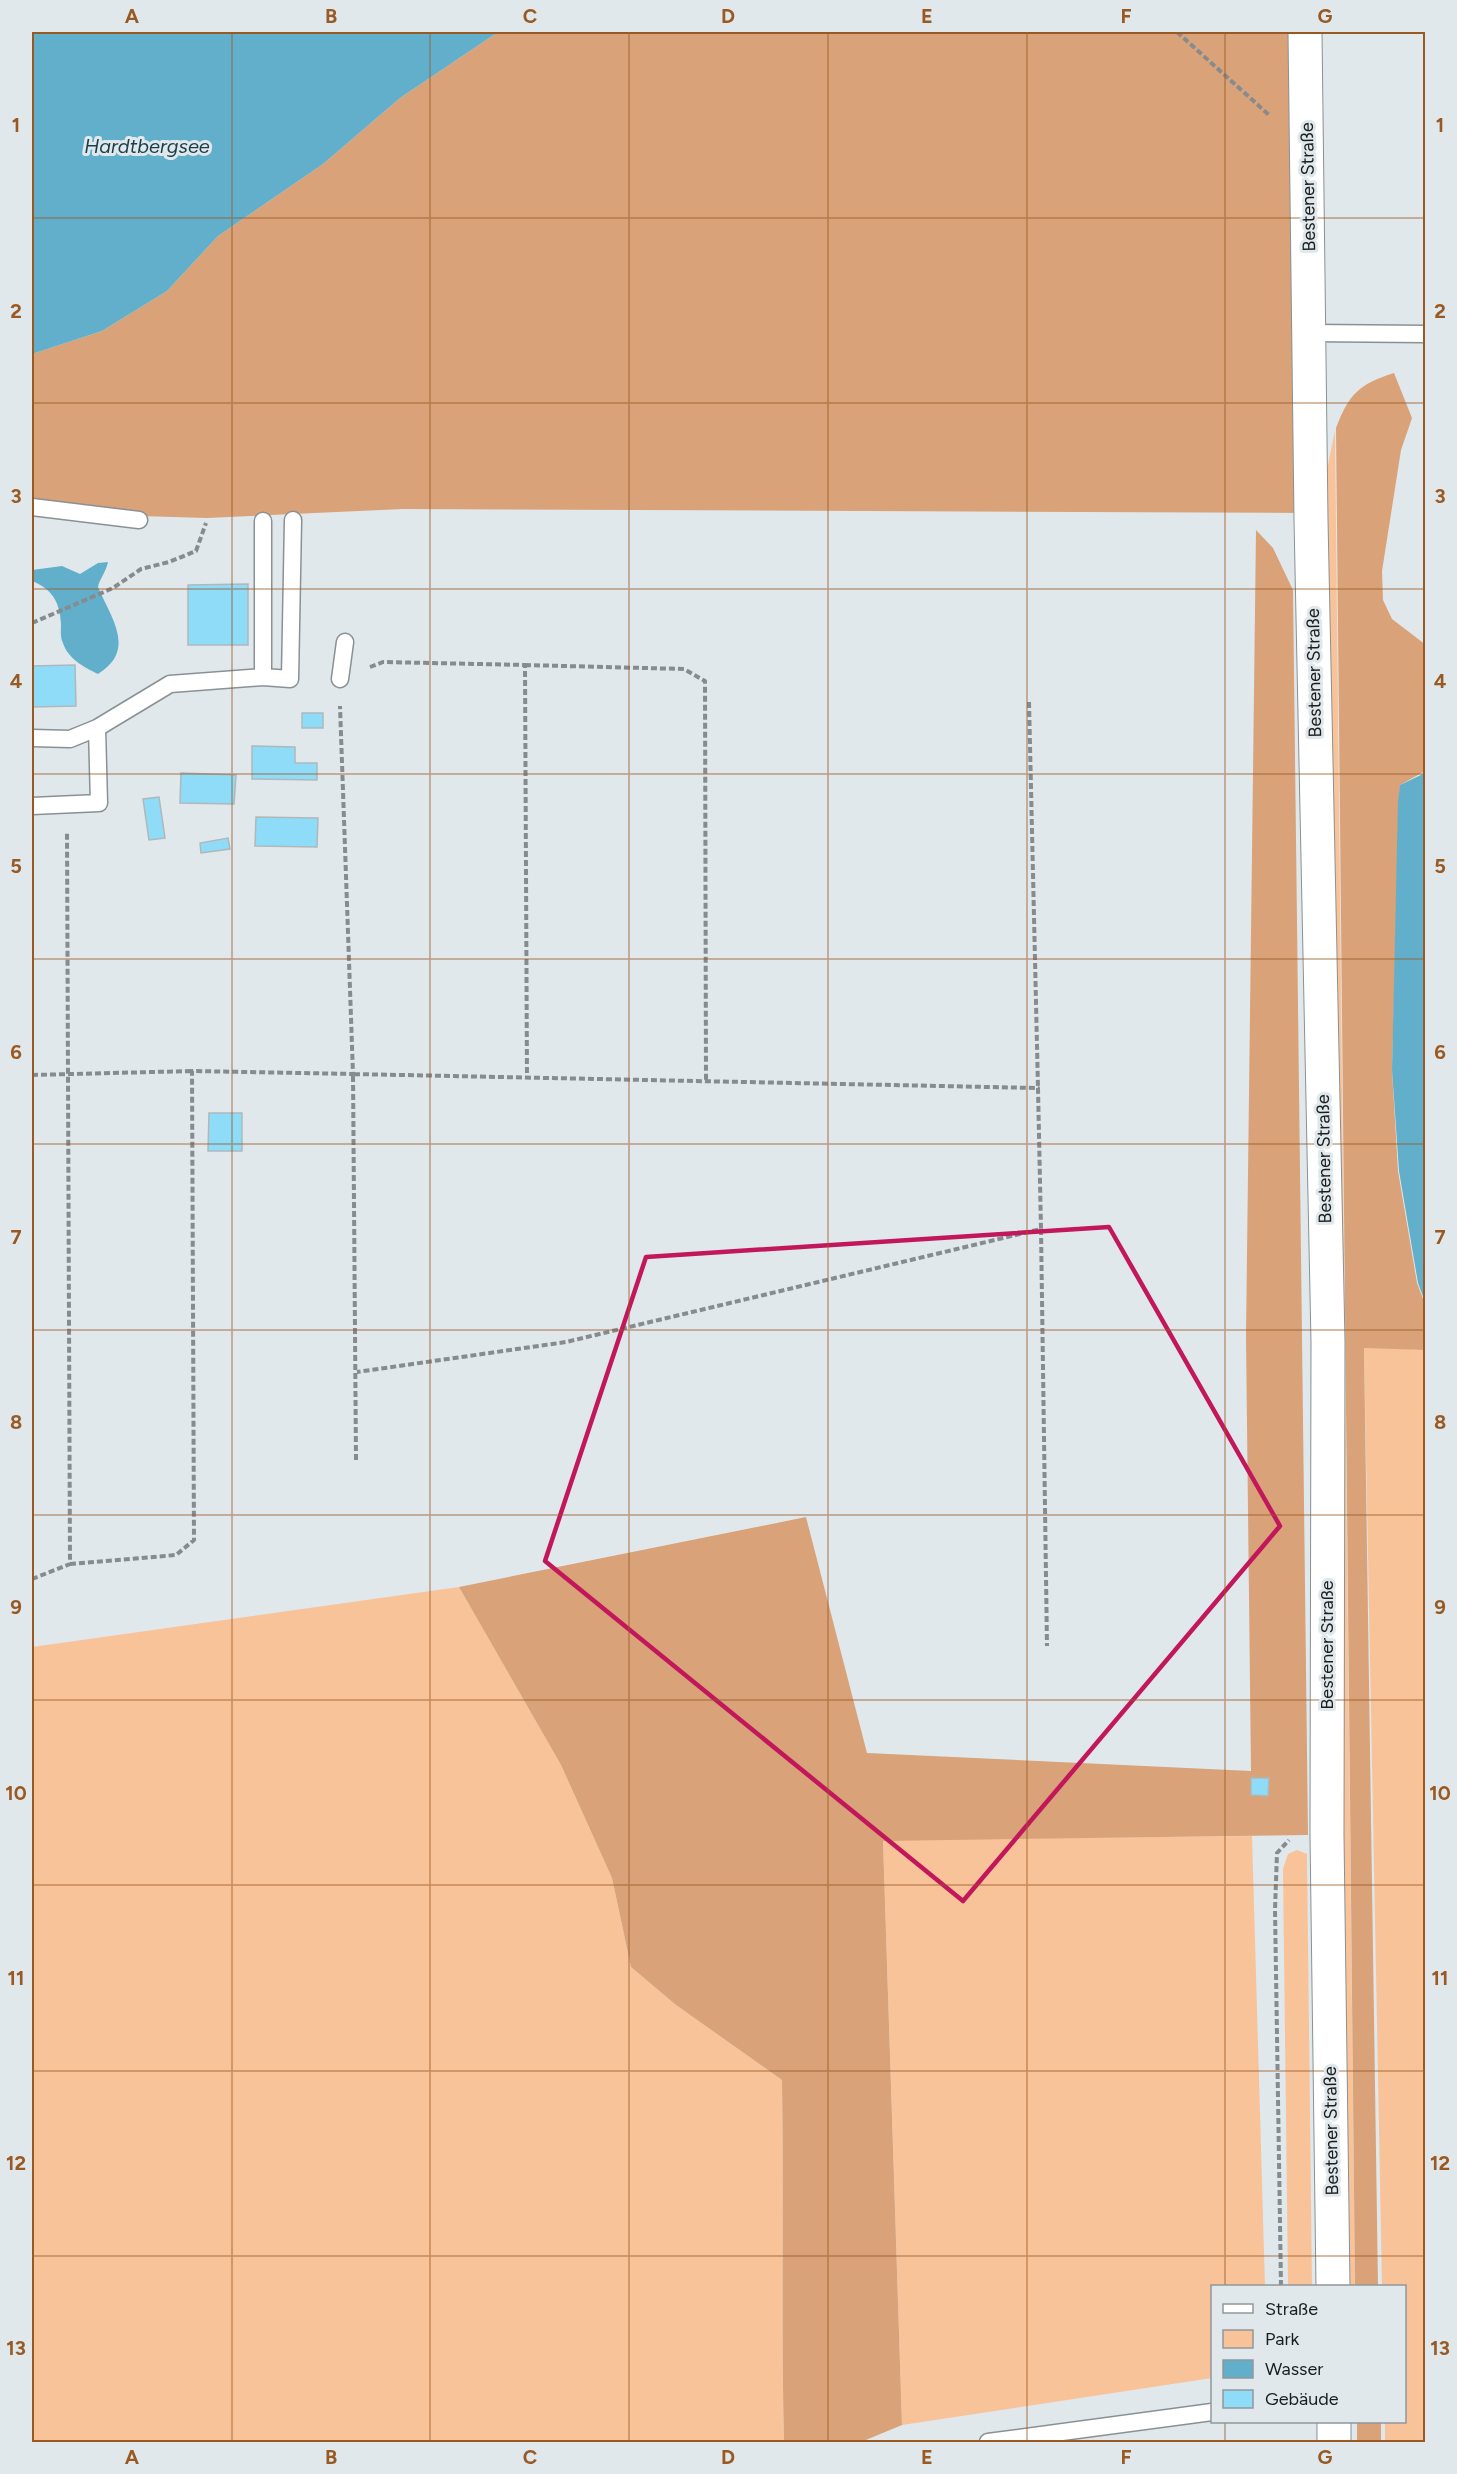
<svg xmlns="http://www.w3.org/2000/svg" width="1457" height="2474" viewBox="0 0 1457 2474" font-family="Figtree,sans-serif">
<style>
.green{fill:#f9c39a}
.forest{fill:#d9a278}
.water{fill:#62afcb}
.building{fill:#8edcf8;stroke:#afb8bb;stroke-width:1.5}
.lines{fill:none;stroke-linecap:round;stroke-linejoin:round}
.service-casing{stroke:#8a9194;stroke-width:19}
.tertiary-casing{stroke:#8a9194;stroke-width:35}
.path{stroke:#858b8e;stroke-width:4;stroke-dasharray:6 3;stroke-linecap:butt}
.service{stroke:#fff;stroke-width:16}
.tertiary{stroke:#fff;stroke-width:33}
.marked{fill:none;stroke:#c2185b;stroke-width:4.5;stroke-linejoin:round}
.grid{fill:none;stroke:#995922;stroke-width:1.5;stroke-opacity:0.55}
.labels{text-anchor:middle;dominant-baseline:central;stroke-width:6;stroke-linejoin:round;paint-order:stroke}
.street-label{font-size:18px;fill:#1b1e1f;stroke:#e0e8ec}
.water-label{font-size:20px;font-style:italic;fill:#193d4a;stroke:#e0e8ec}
.neatline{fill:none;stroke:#995922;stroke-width:2}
.grid-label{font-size:20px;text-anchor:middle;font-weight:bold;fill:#995922}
</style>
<rect width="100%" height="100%" fill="#e0e8ec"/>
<!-- green -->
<path class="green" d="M1335,430L1355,2286H1345L1326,475Z
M1364,1347L1425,1350V2442H1385V2422H1404V2286H1382Z
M459,1587L561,1765L612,1878L631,1967L676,2005L782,2080C784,2201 781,2321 784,2442H32V1647Z
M1252,1836L1265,2286H1212V2378L902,2425L883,1840Z
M1297,1850L1307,1854L1312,2286H1288L1283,1869L1288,1854Z"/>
<!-- forest -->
<path class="forest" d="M498,32H1297L1306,513L403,509L207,518L139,516L32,500V354L102,331L167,291L218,236L323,164L400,98Z
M1394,373L1412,418L1401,450L1382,571L1383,600L1392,619L1426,645L1425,771L1400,785L1392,1070L1398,1171L1417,1283L1425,1304V1350L1364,1348L1378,2286H1355L1336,428C1349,394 1359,384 1394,373Z
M1256,530L1273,548L1293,590L1308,1835L883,1841L902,2425L861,2442H777L784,2441C781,2321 784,2201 782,2080L676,2005L631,1967L612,1878L561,1765L459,1587L806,1517L867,1753L1251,1771L1246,1336Z
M1357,2422H1381V2442H1357Z"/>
<!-- water -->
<path class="water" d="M32,32H498L400,98L323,164L218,236L167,291L102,331L32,354Z
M108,562C106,572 99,580 98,587C111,618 137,650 98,674C84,667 68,659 63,643C60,638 61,630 61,624C60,602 52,589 32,581V570L62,566L80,574L98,563Z
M1425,773V1302L1418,1283L1399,1171L1392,1070L1398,802L1400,785Z"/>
<!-- building -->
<path class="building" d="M248,584V645H188V585Z
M75,665L76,706L32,707V666Z
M302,713H323V728H302Z
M252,746L295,747V763H317V780L252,779Z
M181,773L236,775L234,804L180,803Z
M159,797L165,838L149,840L143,799Z
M256,817L318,818L317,847L255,846Z
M228,838L230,849L201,853L200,843Z
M209,1113H242V1151H208Z
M1251,1778H1269L1268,1796L1251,1795Z"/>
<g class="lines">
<!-- service casing -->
<g class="service-casing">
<path id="service" d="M1310,333L1426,334
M32,507L139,520
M263,677V521
M340,679L345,642
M32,738L70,739L97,728L170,684L263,677L290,679L293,520
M32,806L99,803L97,728
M988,2442L1212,2412"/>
</g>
<!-- tertiary casing -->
<g class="tertiary-casing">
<path id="tertiary" d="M1305,32L1311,520L1328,1342L1327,1835L1333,2286
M1334,2422V2442"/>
</g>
<!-- path -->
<path class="path" d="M1177,32L1269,115
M32,623L113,588L141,569L169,562L196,551L206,523
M525,665L684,669L705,681L706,1082
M370,667L383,662L525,665L527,1078
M1029,702L1038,1088
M32,1075L192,1071
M1041,1229L1047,1646
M356,1460L353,1074L1038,1088L1041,1229L566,1342L357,1372
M70,1564L176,1555L194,1540L192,1071L353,1074L340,706
M32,1579L70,1564L67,832
M1281,2286L1275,1910L1277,1853L1289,1840"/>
<!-- service -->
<use href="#service" class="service"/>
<!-- tertiary -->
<use href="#tertiary" class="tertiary"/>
</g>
<!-- marked area -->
<path class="marked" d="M1109,1227L1280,1526L963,1901L545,1561L646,1257Z"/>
<!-- grid -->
<path class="grid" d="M232,32V2442M430,32V2442M629,32V2442M828,32V2442M1027,32V2442M1225,32V2286M32,218H1426M32,403H1426M32,589H1426M32,774H1426M32,959H1426M32,1144H1426M32,1330H1426M32,1515H1426M32,1700H1426M32,1885H1426M32,2071H1426M32,2256H1426M1225,2422V2442"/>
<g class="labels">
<!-- street labels -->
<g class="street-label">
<text transform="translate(1308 187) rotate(-91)">Bestener Straße</text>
<text transform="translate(1314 673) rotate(-91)">Bestener Straße</text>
<text transform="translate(1324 1159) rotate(-91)">Bestener Straße</text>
<text transform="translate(1327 1645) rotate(-90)">Bestener Straße</text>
<text transform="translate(1331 2131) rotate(-91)">Bestener Straße</text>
</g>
<!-- water labels -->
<g class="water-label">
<text x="147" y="146">Hardtbergsee</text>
</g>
</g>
<!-- border -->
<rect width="1457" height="2474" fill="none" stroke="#e0e8ec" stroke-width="66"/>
<!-- legend -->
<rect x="1211" y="2285" width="195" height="138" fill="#e0e8ec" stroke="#91979a" stroke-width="1.5"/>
<rect x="1223" y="2304" width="30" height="9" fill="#ffffff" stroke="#91979a" stroke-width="1.5"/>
<text x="1265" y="2315" font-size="18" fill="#1b1e1f">Straße</text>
<rect x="1223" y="2330" width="30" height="18" fill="#f9c39a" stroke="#91979a" stroke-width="1.5"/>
<text x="1265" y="2345" font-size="18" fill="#1b1e1f">Park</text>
<rect x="1223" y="2360" width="30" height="18" fill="#62afcb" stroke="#91979a" stroke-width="1.5"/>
<text x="1265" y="2375" font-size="18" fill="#1b1e1f">Wasser</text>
<rect x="1223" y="2390" width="30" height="18" fill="#8edcf8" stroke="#91979a" stroke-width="1.5"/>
<text x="1265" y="2405" font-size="18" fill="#1b1e1f">Gebäude</text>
<rect x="33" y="33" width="1391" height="2408" class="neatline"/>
<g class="grid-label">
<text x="132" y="23">A</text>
<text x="331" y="23">B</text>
<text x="530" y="23">C</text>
<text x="728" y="23">D</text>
<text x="927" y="23">E</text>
<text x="1126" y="23">F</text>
<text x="1325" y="23">G</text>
<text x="16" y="132">1</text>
<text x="1440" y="132">1</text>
<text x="16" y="318">2</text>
<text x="1440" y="318">2</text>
<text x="16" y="503">3</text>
<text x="1440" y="503">3</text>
<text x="16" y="688">4</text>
<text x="1440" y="688">4</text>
<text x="16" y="873">5</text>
<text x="1440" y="873">5</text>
<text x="16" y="1059">6</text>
<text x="1440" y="1059">6</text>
<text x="16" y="1244">7</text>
<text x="1440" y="1244">7</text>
<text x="16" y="1429">8</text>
<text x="1440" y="1429">8</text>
<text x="16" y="1614">9</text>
<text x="1440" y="1614">9</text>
<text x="16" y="1800">10</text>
<text x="1440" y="1800">10</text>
<text x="16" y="1985">11</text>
<text x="1440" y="1985">11</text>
<text x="16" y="2170">12</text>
<text x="1440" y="2170">12</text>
<text x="16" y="2355">13</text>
<text x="1440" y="2355">13</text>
<text x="132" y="2464">A</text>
<text x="331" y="2464">B</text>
<text x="530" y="2464">C</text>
<text x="728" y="2464">D</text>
<text x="927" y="2464">E</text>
<text x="1126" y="2464">F</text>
<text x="1325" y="2464">G</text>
</g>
</svg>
